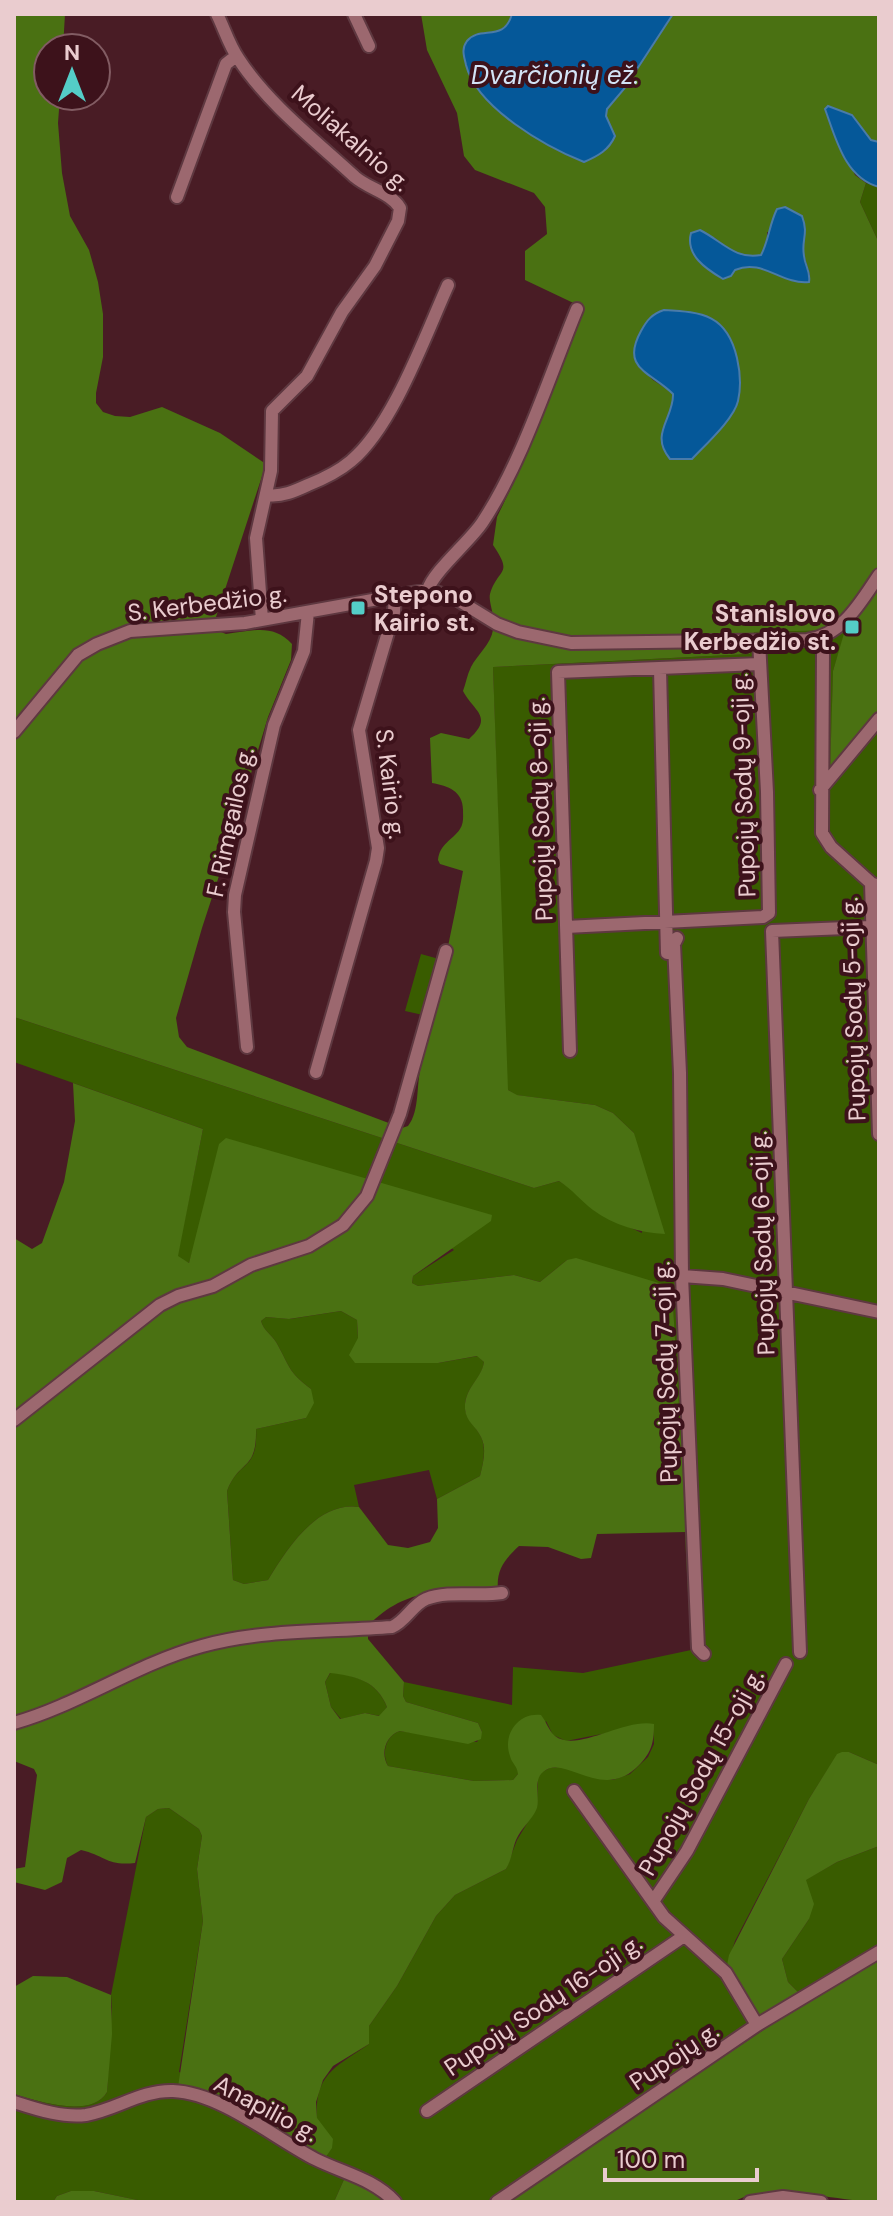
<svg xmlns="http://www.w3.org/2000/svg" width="893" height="2216" viewBox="0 0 893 2216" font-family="'DM Sans',sans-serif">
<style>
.green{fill:#395c00}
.forest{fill:#4a7112;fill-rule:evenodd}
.water{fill:#055899;stroke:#4a7ba9;stroke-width:2}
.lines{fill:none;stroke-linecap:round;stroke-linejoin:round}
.street-casing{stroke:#5e3840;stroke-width:16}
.street{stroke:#9c686f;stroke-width:12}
.poi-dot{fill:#54cdc7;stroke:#3d121b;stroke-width:3}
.labels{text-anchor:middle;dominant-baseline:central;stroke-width:8;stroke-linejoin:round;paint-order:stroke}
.street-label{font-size:24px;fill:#eacccf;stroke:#3d121b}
.poi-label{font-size:24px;font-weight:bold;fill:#eacccf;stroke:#3d121b;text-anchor:start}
.water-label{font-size:26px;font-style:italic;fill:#d3e4f7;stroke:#3d121b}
</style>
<rect width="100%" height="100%" fill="#491c25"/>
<!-- green -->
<path class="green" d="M866,183L879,187V243L860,202Z
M846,630L833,671L831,771L879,712V1765L849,1752L837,1755L809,1799L735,1941L727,1965L765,2029L506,2202H389L346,2175L334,2202H147L94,2191H71L57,2196L53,2202H14V2094C37,2101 92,2119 107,2092L112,2007L111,1995L146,1817L158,1809L169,1808L199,1829L202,1836L197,1869L203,1921L179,2072L317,2118C314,2073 338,2066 369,2044V2026L397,1986L436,1916L455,1895L506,1869L517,1840L537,1807L538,1778L542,1772L550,1768L561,1767L613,1780L630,1774L648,1757L654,1744L653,1724L566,1741L553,1735L546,1721L518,1767V1774L513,1780L474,1781L388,1766C381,1753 386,1735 400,1731L477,1742L482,1732L478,1723L406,1702L403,1696L404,1682L512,1705L513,1667L583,1673L691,1650L672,1287L567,1260L540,1282L514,1275L418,1286L412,1283L413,1276L454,1250L350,1175L226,1139L189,1263L177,1257L203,1129L14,1062V1017L534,1188L559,1181L572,1189L595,1211L642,1233L634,1133L613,1113L595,1105L516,1095L508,1090L506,1082L493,667L750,654L754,632Z
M421,954L439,959L423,1015L405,1011Z
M341,1311L357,1320L358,1338L438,1363L478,1356L484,1362C482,1379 465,1387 465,1407C466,1422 477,1426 482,1439C486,1452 483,1464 480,1476L437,1499L429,1470L354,1485L359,1507C317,1501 287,1549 268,1580L244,1584L233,1580L227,1491C239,1459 258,1472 256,1429L306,1418L311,1389C287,1371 290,1366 276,1342C271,1334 264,1331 261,1321L266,1317L290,1319Z
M331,1672C356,1676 377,1681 387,1707L380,1716L365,1713L341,1719L331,1707L325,1682Z
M879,1846V1958L800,1994L788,1982L782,1959L809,1919L805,1880L837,1862Z"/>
<!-- forest -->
<path class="forest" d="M14,14H65L63,48H48V96H60L58,123L62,173L70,216L89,250L98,282L103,314V357L96,393V403L103,412L115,416L130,417L162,407L220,433L266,464L216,617L221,632L226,634C252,631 273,623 292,644L291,660L268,717L234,830L202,928L176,1018L179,1037L187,1047L402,1128L408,1126C420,1111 416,1085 421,1066C436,1001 451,937 463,871L440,864L438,860C440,843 452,841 460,829C464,823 463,816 463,810C463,791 448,786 432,783L430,738L441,733L469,739C494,716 474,712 463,691C466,683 467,675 471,667C477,655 491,644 493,630C496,617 488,602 490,594C498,567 514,576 493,545L497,517L523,463L584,308L525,280V251L547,234L545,207L534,193L475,170L464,156L457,113L427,50L421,14H512C507,31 494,33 478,34L468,72C496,114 537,144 584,162L615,135L606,116L607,109L624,89L673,14H879V142L871,140C861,126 845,110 828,106L826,109L855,175L866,183L860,202L879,243V712L830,773L833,671L845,630L754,632L750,654L493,667L508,1090L517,1095L595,1105L613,1113L634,1133L665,1234C641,1233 613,1225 593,1210C581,1201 572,1189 559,1181L534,1188L14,1017ZM767,232L804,244L803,252L810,275L775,274L752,265L735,270L714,237C729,250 741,259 762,255L767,244ZM637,364L730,416L662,431L673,402V393L653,380Z
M73,1083L203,1129L178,1256L189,1263L219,1144L226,1138L492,1215L491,1221L413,1276L412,1283L418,1286L514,1275L540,1282L567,1260L576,1258L672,1287L686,1532L597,1534L591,1558L581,1559L548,1547L519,1546C505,1559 496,1570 498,1590C445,1592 408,1585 368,1626V1639L404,1682L403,1696L406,1702L478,1723L482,1732L481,1739L468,1744L400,1731C386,1735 380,1753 388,1766L474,1781L513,1780L518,1774C517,1765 512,1764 510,1756C502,1734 519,1712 541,1715C546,1721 549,1731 555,1736C577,1753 624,1718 654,1724C654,1744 651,1754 636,1768C600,1801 564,1753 543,1772C533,1780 540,1797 537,1808C533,1819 521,1828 516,1840C512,1850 512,1859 506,1869L455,1895L436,1916L397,1986L369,2026V2044L333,2066L323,2080L316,2102L317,2118L333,2139L332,2148L325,2158L178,2087L203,1921L197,1869L202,1836L199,1829L169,1808L158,1809L146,1817L135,1863C107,1866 106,1856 81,1850L67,1858L62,1882L45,1890L14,1882V1869L25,1867L37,1775L34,1769L14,1761V1238L32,1249L42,1243L64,1182L75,1121ZM341,1311L357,1320L358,1338L349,1355L355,1363H438L477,1356L484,1362C481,1380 464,1388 465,1409C466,1422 476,1426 481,1437C487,1449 483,1464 480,1476L437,1499L438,1528L430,1542L408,1548L388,1545L359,1507C317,1501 287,1549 268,1580L244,1584L233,1580L227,1491C239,1459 257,1472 256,1429L306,1418L314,1403L311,1389C287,1371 290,1366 276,1342C271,1334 264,1331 261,1321L266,1317L289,1319ZM330,1673C356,1676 377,1681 387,1707L379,1716L365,1713L340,1719L331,1707L325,1682Z
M842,1752H849L879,1765V1846L837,1862L806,1880L814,1904L809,1919L782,1959L788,1982L800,1994L879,1958V2202C838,2202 769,2180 734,2202H506L765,2029L727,1965L729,1955L809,1799L837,1754Z
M33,1976L67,1977L111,1995L112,2034L107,2092C92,2119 37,2101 14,2094V1987Z
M346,2175L372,2188L389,2202H334Z
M71,2191H94L147,2202H53L57,2196Z"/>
<!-- water -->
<path class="water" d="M512,14H673L624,89L607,109L606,116L615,136C609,150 598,156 584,162C546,147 477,108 466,65C464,56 461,49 467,41C480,25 504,43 512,14Z
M828,106L852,115L871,140L879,142V187C845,178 836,139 825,109Z
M785,207L802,216C809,235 801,239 804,256C805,266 811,272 809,282C781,285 763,258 735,270L731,276L723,279C706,269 685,255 691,233L700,230C722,241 735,260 761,255C769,240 769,225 777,209Z
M664,310C703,312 727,315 737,358C740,371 741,388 738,401C734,419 705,445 692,459H670C649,434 674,418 673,394C651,372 620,369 641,331C647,320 652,314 664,310Z"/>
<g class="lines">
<!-- street casing -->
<g class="street-casing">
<path id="street" d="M217,14C224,28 229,45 238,58C267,103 316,141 355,177C369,189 391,193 400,208L398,221L375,266L342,312L307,376L272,411L271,471L256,538L262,620
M354,14L369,46
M177,197L226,64L236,56
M267,495C282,497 295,491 308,485C323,479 338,472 351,461C393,426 425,336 448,285
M428,590C432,573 470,541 482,523C522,463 549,377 577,309
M820,638L823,651L822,833L831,847L871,883L879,886
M660,669L667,953
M14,732L78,655L97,644L130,631L245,623L428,590L453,597L497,624L518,632L571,643L807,640C843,635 860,603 879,575
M820,790L879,719
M871,883L879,1134
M566,927L763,917L769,913L767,792L759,641
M677,938L674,944L680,1073L682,1276L698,1648L704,1654
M247,1047L234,912L235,895L274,725L304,651L308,612
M570,1051L558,672L760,664
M316,1072L376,861L378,848L359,730L394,612L395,594
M682,1276L723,1279L879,1312
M14,1420L160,1305L178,1296L213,1286L251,1265L309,1246L343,1225L367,1196L400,1114L446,951
M800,1652L772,931L871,927
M14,1723C78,1705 136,1664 202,1646C263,1629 330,1632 392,1627C406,1621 412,1605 426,1599C449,1590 478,1597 502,1593
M574,1791L664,1917L726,1973L757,2025
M654,1900L687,1851L786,1664
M14,2102C36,2109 62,2118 86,2115C116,2110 141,2090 173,2091C221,2093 274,2138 315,2159C343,2173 374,2179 395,2202
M427,2111L684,1936
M497,2202L757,2025L879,1952
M750,2202L783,2197L821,2202"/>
</g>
<!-- street -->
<use href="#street" class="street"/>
</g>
<!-- markers -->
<g class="poi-dot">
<rect x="350" y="600" width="16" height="16" rx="4"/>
<rect x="844" y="619" width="16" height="16" rx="4"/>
</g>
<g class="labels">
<!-- street labels -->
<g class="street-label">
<text transform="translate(351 138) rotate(41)">Moliakalnio g.</text>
<text transform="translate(207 603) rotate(-7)">S. Kerbedžio g.</text>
<text transform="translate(391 784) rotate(83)">S. Kairio g.</text>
<text transform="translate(743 785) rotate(-92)">Pupojų Sodų 9-oji g.</text>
<text transform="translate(540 809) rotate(-92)">Pupojų Sodų 8-oji g.</text>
<text transform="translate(230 822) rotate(-78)">F. Rimgailos g.</text>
<text transform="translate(853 1009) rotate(-92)">Pupojų Sodų 5-oji g.</text>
<text transform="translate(762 1243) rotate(-92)">Pupojų Sodų 6-oji g.</text>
<text transform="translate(665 1372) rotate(-92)">Pupojų Sodų 7-oji g.</text>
<text transform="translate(701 1772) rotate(-61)">Pupojų Sodų 15-oji g.</text>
<text transform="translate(543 2005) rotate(-34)">Pupojų Sodų 16-oji g.</text>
<text transform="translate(674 2056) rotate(-34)">Pupojų g.</text>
<text transform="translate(266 2108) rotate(28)">Anapilio g.</text>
</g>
<!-- poi labels -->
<g class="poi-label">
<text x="374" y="594">Stepono<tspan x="374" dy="28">Kairio st.</tspan></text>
<text x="836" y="613" text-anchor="end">Stanislovo<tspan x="836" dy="28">Kerbedžio st.</tspan></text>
</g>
<!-- water labels -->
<g class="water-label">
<text x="555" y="75">Dvarčionių ež.</text>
</g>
</g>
<!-- border -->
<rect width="893" height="2216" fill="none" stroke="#eacccf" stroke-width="32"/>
<!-- north arrow -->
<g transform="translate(72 72)"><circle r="38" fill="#3d121b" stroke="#825c63" stroke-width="2"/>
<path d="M0-6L14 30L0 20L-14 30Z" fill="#54cdc7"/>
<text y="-12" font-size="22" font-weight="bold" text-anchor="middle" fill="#eacccf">N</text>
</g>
<!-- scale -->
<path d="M605 2168v12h152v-12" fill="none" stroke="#eacccf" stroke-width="4"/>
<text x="617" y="2168" font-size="24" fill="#eacccf" stroke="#3d121b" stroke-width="6" paint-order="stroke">100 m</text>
</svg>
